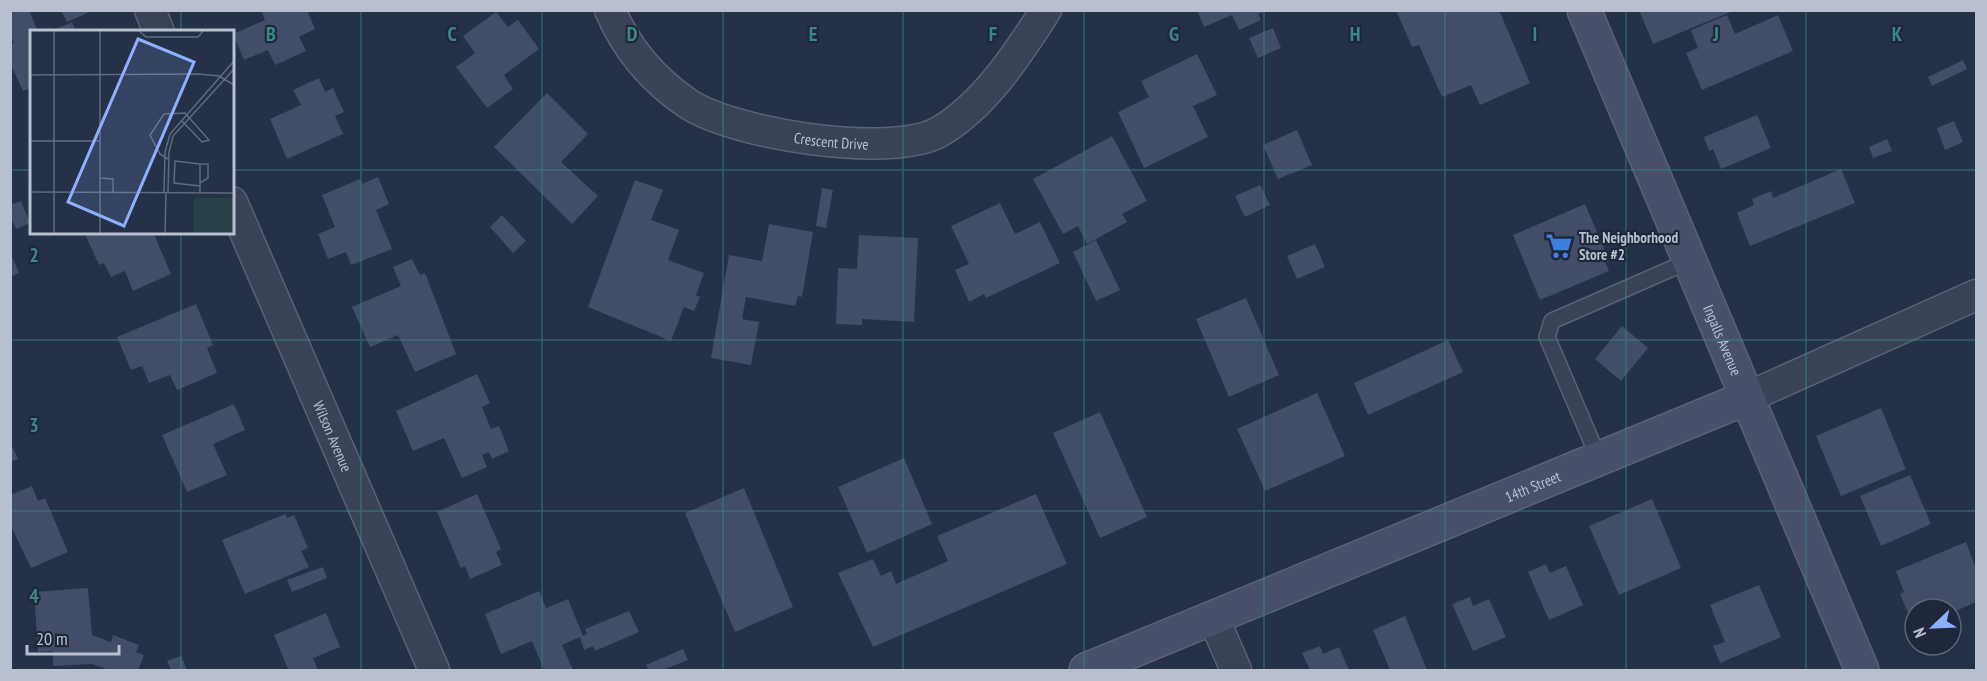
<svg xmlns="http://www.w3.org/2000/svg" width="1987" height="681" viewBox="0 0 1987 681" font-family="'PT Sans Narrow',sans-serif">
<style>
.building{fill:#424d67}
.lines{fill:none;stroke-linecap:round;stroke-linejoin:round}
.lane-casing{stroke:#596173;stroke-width:18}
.street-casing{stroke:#596173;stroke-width:33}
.secondary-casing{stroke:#596173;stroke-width:36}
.lane{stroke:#3a4356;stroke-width:15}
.street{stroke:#3a4356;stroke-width:30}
.secondary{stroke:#485169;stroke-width:33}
.grid{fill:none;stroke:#398886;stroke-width:1.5;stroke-opacity:0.55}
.labels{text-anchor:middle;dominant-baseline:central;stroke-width:4.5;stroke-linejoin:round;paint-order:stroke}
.street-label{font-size:15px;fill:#b8bfcf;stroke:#1f283b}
.poi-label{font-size:15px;font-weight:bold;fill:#b8bfcf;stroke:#1f283b;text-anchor:start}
.inset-road{fill:none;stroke:#606a7d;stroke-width:1.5}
.view{fill:#8dafff;fill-opacity:0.15;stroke:#8dafff;stroke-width:3}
.inset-edge{fill:none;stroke:#b8bfcf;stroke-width:3}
.grid-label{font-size:20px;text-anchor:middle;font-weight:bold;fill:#398886;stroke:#1f283b;stroke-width:4.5;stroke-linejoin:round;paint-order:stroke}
</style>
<rect width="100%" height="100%" fill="#253147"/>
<!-- building -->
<path class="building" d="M29,10L38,32H32V87L23,91L10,63V45L14,43L10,35V11Z
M66,10H94L67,22L62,12Z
M261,10H307L315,29L299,37L306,51L275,65L268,50L244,60L233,34L265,20Z
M1197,10H1266V11L1258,14L1261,20L1239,30L1232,15L1204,27Z
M1396,10H1499L1530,83L1480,105L1471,85L1442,97L1419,45L1412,47Z
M1639,10H1733V11L1653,44Z
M496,12L508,27L518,20L539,49L504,75L513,89L487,108L456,67L475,53L463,36Z
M1727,15L1735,34L1778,15L1793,51L1702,90L1686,53L1698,48L1691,30Z
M72,22L76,32H50Z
M1273,28L1281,48L1258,58L1249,38Z
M1197,54L1217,95L1193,106L1208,137L1144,168L1118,112L1149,97L1141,81Z
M1963,60L1967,69L1932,86L1928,77Z
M319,78L325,92L333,88L344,112L335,116L343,134L287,159L270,119L301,105L293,90Z
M547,93L588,134L561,162L598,196L572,224L494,147Z
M1757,115L1771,148L1721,169L1713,149L1709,151L1704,137Z
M1954,121L1963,142L1945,150L1937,128Z
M1297,130L1312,165L1278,179L1263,145Z
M1112,136L1147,201L1122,214L1127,222L1087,244L1078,226L1063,234L1033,179Z
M1887,139L1892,151L1873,158L1869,147Z
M1841,169L1855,203L1750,246L1737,213L1754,205L1752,199L1771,191L1773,198Z
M378,177L389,204L376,210L392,249L351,265L346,252L328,259L318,234L335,227L322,195L360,179L362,184Z
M635,180L663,190L651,220L679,230L668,260L704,273L696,295L700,297L694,311L684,307L671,341L588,307Z
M1260,185L1270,205L1245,217L1235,196Z
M822,188L833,190L826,228L816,226Z
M21,201L30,223L16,229L10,216V205Z
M1000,203L1015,234L1040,222L1060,263L986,298L984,294L969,302L955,270L969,264L951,226Z
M1585,204L1608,257L1604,259L1609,271L1540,300L1513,235Z
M502,215L526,241L513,253L490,227Z
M769,224L813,232L802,297L798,296L795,306L746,297L742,319L759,322L751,365L711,358L729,255L762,261Z
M93,232H153L171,274L133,291L125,271L111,277L104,263L99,265L86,236Z
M859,235L918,238L914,322L862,319V325L836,324L838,268L857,269Z
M1096,240L1120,290L1096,301L1073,252Z
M1315,244L1325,267L1297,279L1287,256Z
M10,252L19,273L10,277Z
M412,259L420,275L425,273L456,354L415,372L398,335L370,347L352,307L401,286L393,267Z
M1246,298L1279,375L1229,397L1196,319Z
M196,304L213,345L207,348L217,373L177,390L170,375L149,383L142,366L131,370L117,337Z
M1622,326L1648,348L1621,381L1595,359Z
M1448,340L1463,372L1368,415L1354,383Z
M477,374L490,403L482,407L491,429L499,426L509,451L492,459L489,452L482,455L487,467L462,478L444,438L413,451L396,411Z
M1317,393L1345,456L1265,491L1237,429Z
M234,404L245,430L213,444L227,475L187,492L162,435Z
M1881,408L1906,469L1841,496L1816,436Z
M1100,412L1147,517L1100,538L1053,433Z
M10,442L18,459L10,462Z
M904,458L932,524L867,553L838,487Z
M1910,475L1931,524L1881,546L1860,496Z
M32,486L38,501L45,498L68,552L31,568L10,524V495Z
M744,488L793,607L735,632L685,513Z
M477,494L501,549L496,552L502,565L470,579L465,566L461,568L437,512Z
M1036,494L1067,564L873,647L838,573L873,559L881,576L891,571L896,584L948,561L937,536Z
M1652,499L1681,568L1619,595L1589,526Z
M285,514L287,518L294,515L308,548L301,551L309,567L245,594L222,540Z
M1966,542L1976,568V602L1951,613V609H1915V629L1900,594L1904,592L1896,571Z
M1546,564L1550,573L1566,566L1583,605L1549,620L1528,572Z
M323,567L327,578L292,592L287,580Z
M1759,585L1781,637L1720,663L1713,646L1725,642L1710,605Z
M88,588L92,635L111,642L113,635L139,645L136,652L144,655L138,670H109L92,664L53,666V651L38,652L34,592Z
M539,591L546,608L568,599L583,636L587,634L585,629L629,611L639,632L595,651L593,646L584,650L580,637L562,645L573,670H544L532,641L501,654L485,614Z
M1470,597L1473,606L1489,599L1506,637L1473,651L1452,604Z
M326,613L340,647L313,658L318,670H284L288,669L274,635Z
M1405,616L1427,670H1390L1373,630Z
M1320,646L1323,654L1339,647L1349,670H1310L1302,653Z
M683,649L688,660L663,670H649L646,665Z
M181,656L187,670H171L167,661Z"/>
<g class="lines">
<!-- lane casing -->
<g class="lane-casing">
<path id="lane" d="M1599,459L1547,337L1552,321L1689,261"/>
</g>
<!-- street casing -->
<g class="street-casing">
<g id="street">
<path d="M150,10L159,32"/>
<path id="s1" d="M610,10C627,50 652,79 687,103C732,134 890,159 939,132C984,106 1018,54 1046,10"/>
<path id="s2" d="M232,202L434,670"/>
<path d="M1746,398L1976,295"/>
<path d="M1213,617L1236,670"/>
</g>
</g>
<!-- secondary casing -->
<g class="secondary-casing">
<g id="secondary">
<path id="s3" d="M1584,10L1862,670"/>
<path id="s4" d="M1086,670L1746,398"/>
</g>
</g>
<!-- lane -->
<use href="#lane" class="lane"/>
<!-- street -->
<use href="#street" class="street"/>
<!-- secondary -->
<use href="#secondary" class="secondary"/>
</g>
<!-- grid -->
<path class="grid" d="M181,10V32M361,10V670M542,10V670M723,10V670M903,10V670M1084,10V670M1264,10V670M1445,10V670M1626,10V670M1806,10V670M10,170H32M232,170H1976M181,232V670M10,340H1976M10,511H1976"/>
<!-- icons -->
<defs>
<g id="supermarket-bare" transform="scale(2.07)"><path d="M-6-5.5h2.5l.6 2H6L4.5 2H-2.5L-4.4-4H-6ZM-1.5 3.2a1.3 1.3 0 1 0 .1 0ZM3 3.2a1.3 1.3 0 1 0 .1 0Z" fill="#3f7fe0" stroke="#1f283b" stroke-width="2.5" paint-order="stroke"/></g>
</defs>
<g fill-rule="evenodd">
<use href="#supermarket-bare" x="1559" y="246"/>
</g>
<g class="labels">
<!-- street labels -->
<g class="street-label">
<text stroke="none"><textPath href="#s1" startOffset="273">Crescent Drive</textPath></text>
<text stroke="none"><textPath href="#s3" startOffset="358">Ingalls Avenue</textPath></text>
<text stroke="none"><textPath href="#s2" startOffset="255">Wilson Avenue</textPath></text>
<text stroke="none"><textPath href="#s4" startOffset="483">14th Street</textPath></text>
</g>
<!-- poi labels -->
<g class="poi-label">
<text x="1579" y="237">The Neighborhood<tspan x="1579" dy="17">Store #2</tspan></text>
</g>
</g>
<!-- overview -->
<g transform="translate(30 30)">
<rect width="204" height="204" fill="#253147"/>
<path d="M164,168H204V204H164Z" fill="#284148"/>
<path class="inset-road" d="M24,0V204M108,0L116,7H168L174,0M0,45L169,44L189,46L204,55M0,111H70M138,129L130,124L120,105L134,84L155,83L179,110L172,112L151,90M170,134L145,131L144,153L170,156M70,148L83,149V162M170,153L178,148V134H170V163M0,162L204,163M134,162L135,122L140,104L204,31M138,162L139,122L143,106L204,39M70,204V0M135,204L136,162"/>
<path class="view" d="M108,9L164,32L94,196L38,172Z"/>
<rect width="204" height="204" class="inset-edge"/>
</g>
<g class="grid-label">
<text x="271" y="41">B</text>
<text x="452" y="41">C</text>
<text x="632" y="41">D</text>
<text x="813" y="41">E</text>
<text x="993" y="41">F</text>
<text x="1174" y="41">G</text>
<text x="1355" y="41">H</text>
<text x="1535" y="41">I</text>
<text x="1716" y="41">J</text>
<text x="1897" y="41">K</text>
<text x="34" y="262">2</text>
<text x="34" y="432">3</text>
<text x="34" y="603">4</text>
</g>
<!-- border -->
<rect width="1987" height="681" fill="none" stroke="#b8bfcf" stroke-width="24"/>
<!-- north arrow -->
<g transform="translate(1933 627) rotate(247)"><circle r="28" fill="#1f283b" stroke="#5c6476" stroke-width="1.5"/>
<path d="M0-4.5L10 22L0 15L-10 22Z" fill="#8dafff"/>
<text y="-9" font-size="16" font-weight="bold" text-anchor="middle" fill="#b8bfcf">N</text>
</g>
<!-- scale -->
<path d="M27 645v9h92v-9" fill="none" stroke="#b8bfcf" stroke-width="3"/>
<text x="36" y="645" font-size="18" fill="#b8bfcf" stroke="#1f283b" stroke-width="4.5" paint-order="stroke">20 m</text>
</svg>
